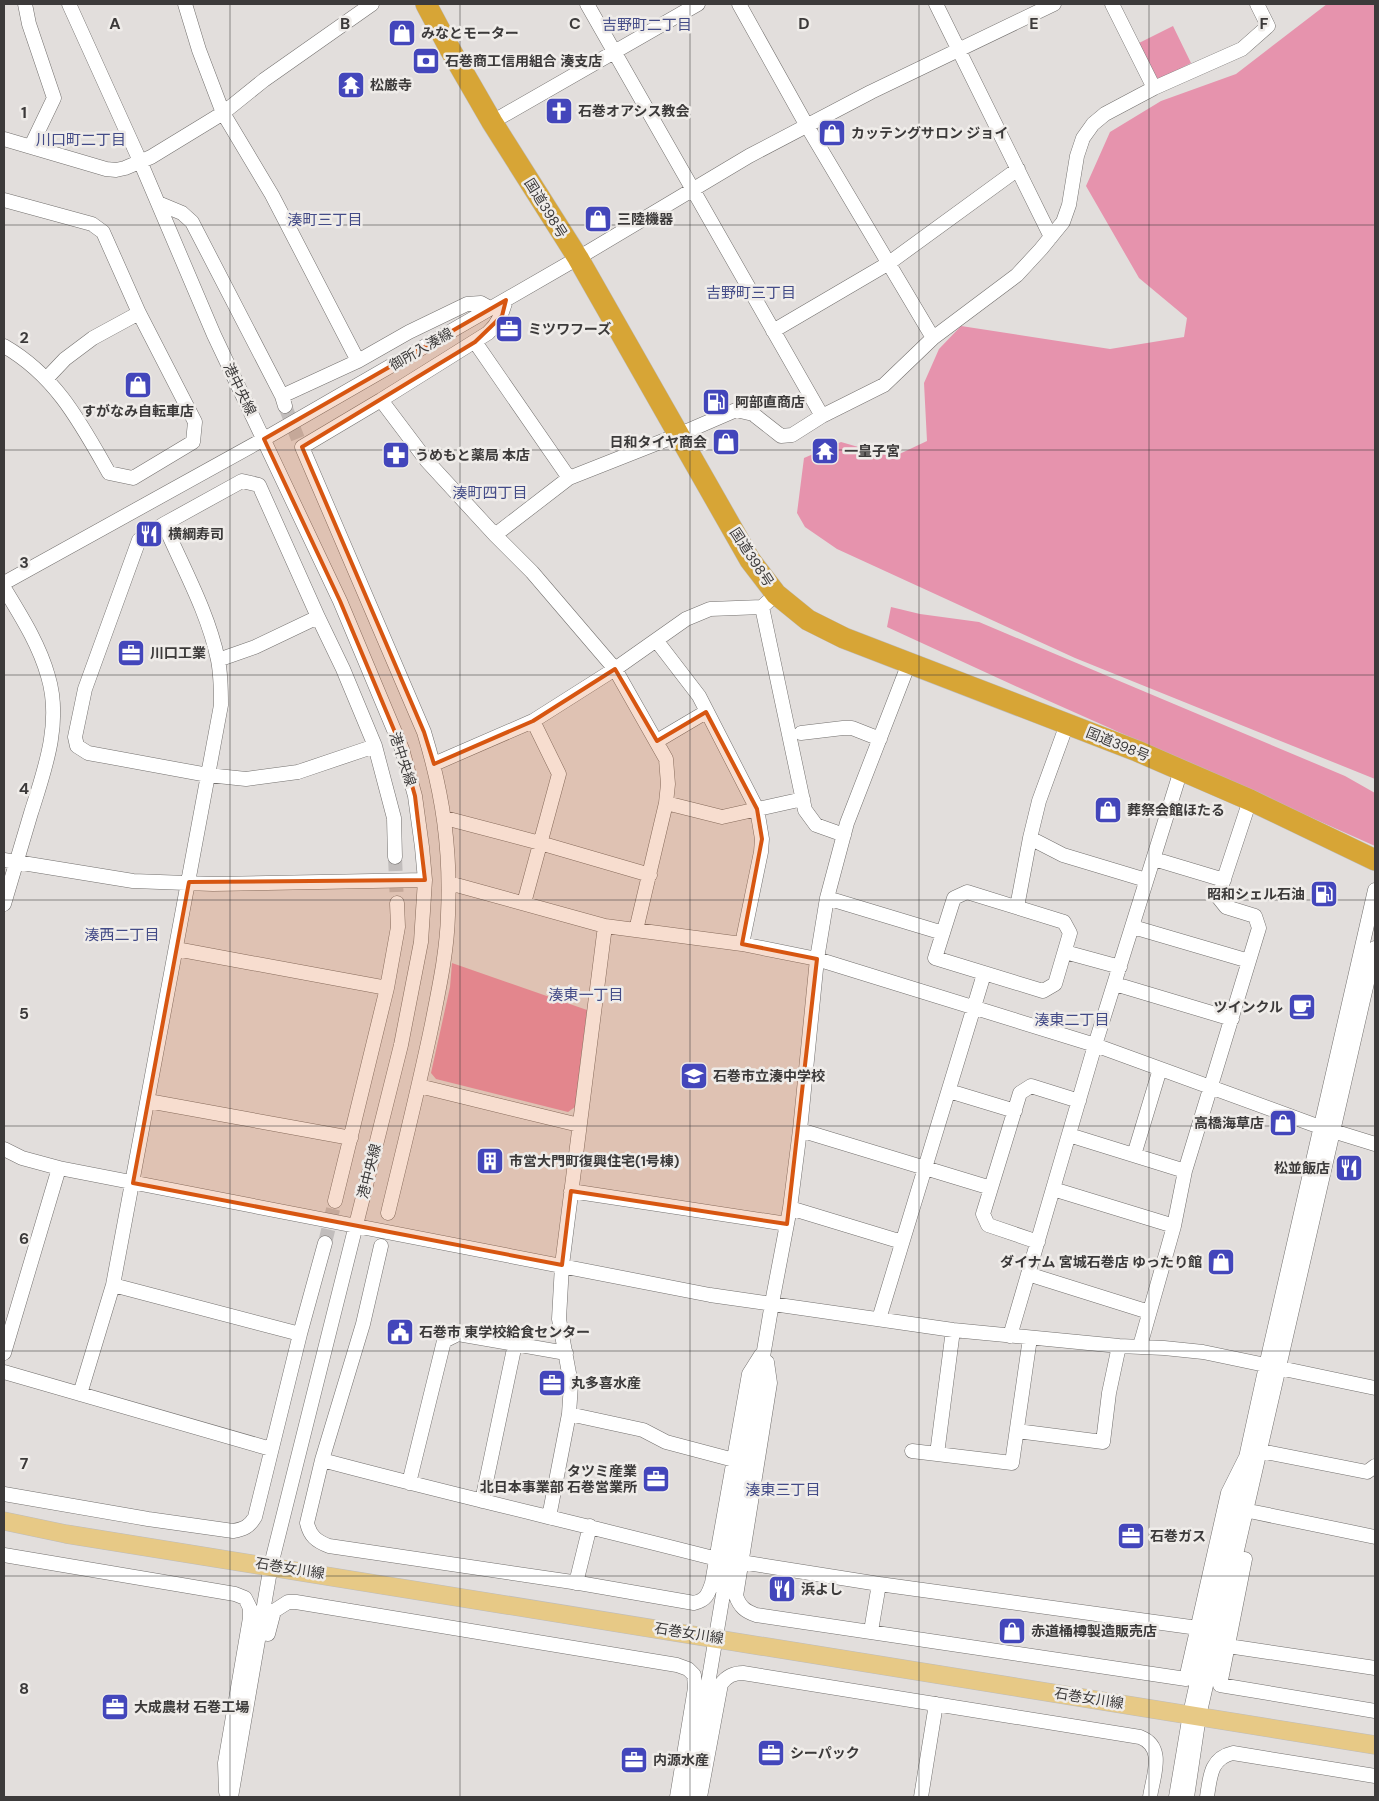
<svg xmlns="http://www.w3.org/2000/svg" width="1379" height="1801" viewBox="0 0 1379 1801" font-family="'DM Sans','Noto Sans JP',sans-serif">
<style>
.green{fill:#e693ad}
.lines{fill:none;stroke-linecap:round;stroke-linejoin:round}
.minor-tunnel{stroke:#c1bdbc;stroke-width:14;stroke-dasharray:14 7;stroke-linecap:butt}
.minor-casing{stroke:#73706e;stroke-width:15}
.major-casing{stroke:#bdbcbc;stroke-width:19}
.highway-casing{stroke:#bdbcbc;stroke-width:22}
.minor{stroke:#fff;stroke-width:14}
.major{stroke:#e7c986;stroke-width:18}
.highway{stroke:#d7a536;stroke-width:21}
.marked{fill:#d75611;fill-opacity:0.2;stroke:#d75611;stroke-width:4;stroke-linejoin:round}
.grid{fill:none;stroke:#3c3a3a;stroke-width:1;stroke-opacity:0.55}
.labels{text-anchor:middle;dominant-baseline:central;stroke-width:5;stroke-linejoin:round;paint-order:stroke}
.poi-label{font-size:14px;font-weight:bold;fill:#3c3a3a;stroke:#efece9;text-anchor:start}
.street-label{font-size:14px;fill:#3c3a3a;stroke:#efece9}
.neighbourhood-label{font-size:15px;fill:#434b87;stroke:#efece9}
.grid-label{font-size:16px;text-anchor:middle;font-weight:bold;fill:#3c3a3a;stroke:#efece9;stroke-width:5;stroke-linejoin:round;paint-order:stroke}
</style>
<rect width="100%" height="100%" fill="#e2dedc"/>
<!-- green -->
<path class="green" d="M1327,4H1375V779L1075,658L837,549L805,527L797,513L804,458L841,442L893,457L927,441L924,383L939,349L961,326L1110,349L1184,337L1187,318L1139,278L1086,186L1110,132L1161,101L1236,74Z
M1173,26L1191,63L1158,80L1139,43Z
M891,607L920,614L979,622L1345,776L1375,793V846L1022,689L887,627Z
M452,963L587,1010L575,1107L568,1112L436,1079L431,1073L450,987Z"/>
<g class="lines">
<!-- minor-tunnel -->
<path class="minor-tunnel" d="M285,406L298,439
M395,857L397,903
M325,1243L335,1201"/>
<!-- minor casing -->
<g class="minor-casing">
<path id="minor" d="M25,4L29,24L54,98L31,146
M69,4L140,161L214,335L340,601L402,749L415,796L422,847L425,880L421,942L401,1045L271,1565L231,1797
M185,4L199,50L223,113L272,195L358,361
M587,4L822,416
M739,4L807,126L933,338
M936,4L1051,237
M1112,4L1154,88
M492,122L698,4
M4,139L106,169L116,170L125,168L151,157L210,121L223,113L264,80L372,4
M4,200L92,224L103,232L139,313L195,422L193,442L133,478L109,473C80,422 56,376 4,346
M158,203L182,213L192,222L282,396L285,406
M773,331L889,263L1018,169
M475,342L569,478
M47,378L65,359L93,338L139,313
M282,396L358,361L409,332L467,304L481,303L490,308
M381,400L427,461L495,535L532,572L615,669L666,759L668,784L666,803L636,930
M495,535L569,478L678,435L736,410L753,414L781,436L792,435L822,416L884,385L933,338L1017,275L1041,249L1063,222L1069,205L1077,156L1083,138L1093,124L1105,114L1154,88L1242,49L1268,26L1257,4
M4,583L264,439L578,258L749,156L871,92L1054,4
M4,588C21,616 39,644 48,676C62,722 45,769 31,813C22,844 13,874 4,904
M762,607L805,810L816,825L844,835
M656,640L699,696L757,809L762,839L761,852L742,944
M218,660L255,647L318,617
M801,733L843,728H852L880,739
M657,741L706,712
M375,746L298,772L246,779L208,775L88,753L77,746L75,737L85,689L139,540L164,524L242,481L259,485L318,617L343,669L375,746L394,818L395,857
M434,764L533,721L615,669L686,619L710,609L762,607L776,594
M666,803L722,817L803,799
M445,818L540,843L650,875
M1030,838L1063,855L1146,880
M1154,859L1224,880
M4,860L133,881L213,884L425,880
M449,883L605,926L742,944L817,959L1095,1045L1320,1127L1375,1144
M967,892L1064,922L1070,933L1055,984L1043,991L935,958L954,898Z
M827,898L943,933
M524,903L559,774L533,721
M1017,907L1030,838L1039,801L1067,724
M1133,927L1249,961
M176,949L387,988
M1065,952L1120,967
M1115,984L1232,1019
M419,1086L579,1125
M949,1091L1015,1111
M148,1101L351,1138
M800,1130L991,1188
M1069,1135L1185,1171
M4,1149L22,1158L59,1168L710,1295L953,1330L1119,1346L1164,1348L1203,1352L1375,1388
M1134,1155L1160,1069
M1053,1189L1174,1226
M571,1191L787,1224
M335,1201L387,988L398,927L397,903
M790,1208L902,1242
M388,1213C403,1150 419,1087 432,1024C439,988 447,952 448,915C451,850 443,794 424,732L302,447L381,400L488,333C499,323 502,313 506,300
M1038,1242L988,1225L983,1214L1020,1093L1031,1086L1079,1101
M381,1246L363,1324L322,1460L307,1523C310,1536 316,1541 329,1546L579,1583L694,1603C706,1600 708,1595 712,1583L749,1374L761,1355
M1028,1274L1149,1312
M113,1285L300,1334
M879,1319L984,974
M1010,1336L1095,1045L1181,770
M1140,1346L1174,1226L1185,1171L1259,928L1255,916L1226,907L1218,897L1250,800
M4,1353L59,1168
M767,1362L770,1383L736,1596C740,1607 745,1611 756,1615L1186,1679L1228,1493L1246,1457
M4,1372L271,1449
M80,1394L113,1285L221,705C221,690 221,675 218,660C208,612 183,568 164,524
M569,1414L643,1430L666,1442L734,1460
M1017,1431L1103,1442L1109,1393L1119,1346
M912,1451L1012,1463L1030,1338
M1260,1451L1367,1472L1375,1466
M937,1454L953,1330
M322,1460C453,1495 585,1525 717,1559
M409,1483L444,1341L458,1334L566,1353
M4,1494L148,1519L233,1531C244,1529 249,1527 255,1517L300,1334L325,1243
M482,1501L515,1344
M1254,1512L1375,1537
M549,1517L569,1414L571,1384L559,1319L562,1265L605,926
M4,1555L235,1594L245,1598L250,1608V1618L225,1763L226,1792
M1245,1559L1220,1685L1375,1711
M741,1562L879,1584L1198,1628
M576,1583L590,1526
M871,1631L879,1584
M268,1634L274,1611L288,1602H296L677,1665L688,1669L694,1675L695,1688L677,1797
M1228,1646L1375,1668
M689,1797L772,1303L790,1208L800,1130L817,959L827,898L847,823L909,663
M700,1797L721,1684C727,1676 733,1673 743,1673L1140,1737C1166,1747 1153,1776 1150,1797
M921,1797L936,1704
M1176,1797L1190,1714L1266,1366L1375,890
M1187,1797L1199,1716L1375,948
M1207,1797C1210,1778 1210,1758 1233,1753L1375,1776"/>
</g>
<!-- major casing -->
<g class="major-casing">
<path id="major" d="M4,1521L66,1534L1375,1745"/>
</g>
<!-- highway casing -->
<g class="highway-casing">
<path id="highway" d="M426,4L451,51L492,122L578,258L750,560L776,594L808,620L844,638L1137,751L1250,800L1375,860"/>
</g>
<!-- minor -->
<use href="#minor" class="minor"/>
<!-- major -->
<use href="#major" class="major"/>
<!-- highway -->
<use href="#highway" class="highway"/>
</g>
<!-- marked area -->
<path class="marked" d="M506,300L502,316L475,342L302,447L424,732L434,764L533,721L615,669L657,741L706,712L757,809L762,839L742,944L817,959L787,1224L571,1191L562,1265L133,1183L189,882L425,880L415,796L402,749L340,601L264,439Z"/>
<!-- grid -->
<path class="grid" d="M230,4V1797M460,4V1797M690,4V1797M919,4V1797M1149,4V1797M4,225H1375M4,450H1375M4,675H1375M4,900H1375M4,1126H1375M4,1351H1375M4,1576H1375"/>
<!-- icons -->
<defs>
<g id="shop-square" transform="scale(1.4375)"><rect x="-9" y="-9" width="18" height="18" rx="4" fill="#4346bb" stroke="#efece9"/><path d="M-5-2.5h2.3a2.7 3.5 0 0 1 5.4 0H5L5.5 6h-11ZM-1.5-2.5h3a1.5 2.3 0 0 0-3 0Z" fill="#fff"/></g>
<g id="bank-square" transform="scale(1.4375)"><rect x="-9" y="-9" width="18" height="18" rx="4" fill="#4346bb" stroke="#efece9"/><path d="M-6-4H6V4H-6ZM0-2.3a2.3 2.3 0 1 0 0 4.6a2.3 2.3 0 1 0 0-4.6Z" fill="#fff"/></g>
<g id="temple-square" transform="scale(1.4375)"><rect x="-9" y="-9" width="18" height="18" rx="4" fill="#4346bb" stroke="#efece9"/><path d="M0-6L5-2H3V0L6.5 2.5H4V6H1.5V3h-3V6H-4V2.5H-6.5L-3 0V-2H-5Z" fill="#fff"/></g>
<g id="church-square" transform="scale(1.4375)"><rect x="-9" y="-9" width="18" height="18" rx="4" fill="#4346bb" stroke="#efece9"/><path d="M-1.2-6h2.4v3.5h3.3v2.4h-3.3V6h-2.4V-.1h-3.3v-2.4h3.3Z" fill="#fff"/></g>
<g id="office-square" transform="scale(1.4375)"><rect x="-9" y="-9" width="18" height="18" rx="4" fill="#4346bb" stroke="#efece9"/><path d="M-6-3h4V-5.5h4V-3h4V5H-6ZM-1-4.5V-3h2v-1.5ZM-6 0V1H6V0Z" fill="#fff"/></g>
<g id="fuel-square" transform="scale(1.4375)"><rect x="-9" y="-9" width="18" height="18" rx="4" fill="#4346bb" stroke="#efece9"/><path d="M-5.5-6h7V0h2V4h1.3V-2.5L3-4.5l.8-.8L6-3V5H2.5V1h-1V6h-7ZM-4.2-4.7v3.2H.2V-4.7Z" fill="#fff"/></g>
<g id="pharmacy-square" transform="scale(1.4375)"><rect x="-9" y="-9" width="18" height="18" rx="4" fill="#4346bb" stroke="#efece9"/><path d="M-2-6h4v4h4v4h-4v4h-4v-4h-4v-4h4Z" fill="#fff"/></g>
<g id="restaurant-square" transform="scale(1.4375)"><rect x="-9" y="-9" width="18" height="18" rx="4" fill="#4346bb" stroke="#efece9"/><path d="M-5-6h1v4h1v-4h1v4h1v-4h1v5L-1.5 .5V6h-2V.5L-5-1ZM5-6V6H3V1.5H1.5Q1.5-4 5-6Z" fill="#fff"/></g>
<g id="cafe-square" transform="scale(1.4375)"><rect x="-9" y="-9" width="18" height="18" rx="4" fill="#4346bb" stroke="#efece9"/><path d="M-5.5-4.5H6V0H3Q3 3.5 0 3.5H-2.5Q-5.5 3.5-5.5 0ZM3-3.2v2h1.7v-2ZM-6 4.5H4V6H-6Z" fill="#fff"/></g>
<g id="school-square" transform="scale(1.4375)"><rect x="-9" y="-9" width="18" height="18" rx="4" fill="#4346bb" stroke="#efece9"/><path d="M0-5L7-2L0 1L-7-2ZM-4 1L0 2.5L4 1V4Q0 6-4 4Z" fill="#fff"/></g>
<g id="building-square" transform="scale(1.4375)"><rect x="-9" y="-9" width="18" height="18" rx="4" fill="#4346bb" stroke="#efece9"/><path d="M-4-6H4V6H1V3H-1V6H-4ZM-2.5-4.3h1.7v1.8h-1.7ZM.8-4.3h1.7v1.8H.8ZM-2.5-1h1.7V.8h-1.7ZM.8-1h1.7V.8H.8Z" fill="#fff"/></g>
<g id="civic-square" transform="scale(1.4375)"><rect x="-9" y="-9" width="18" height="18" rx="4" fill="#4346bb" stroke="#efece9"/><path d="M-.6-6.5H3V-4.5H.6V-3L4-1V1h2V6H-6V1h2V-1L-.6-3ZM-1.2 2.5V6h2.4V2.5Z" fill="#fff"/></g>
</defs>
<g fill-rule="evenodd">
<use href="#shop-square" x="402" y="33"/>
<use href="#bank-square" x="426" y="61"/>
<use href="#temple-square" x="351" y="85"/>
<use href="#church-square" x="559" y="111"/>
<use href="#shop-square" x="832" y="133"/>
<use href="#shop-square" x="598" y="219"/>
<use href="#office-square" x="509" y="329"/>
<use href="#shop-square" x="138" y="385"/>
<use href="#fuel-square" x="716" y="402"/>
<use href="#shop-square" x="726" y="442"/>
<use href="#temple-square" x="825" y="451"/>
<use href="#pharmacy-square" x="396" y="455"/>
<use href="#restaurant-square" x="149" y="534"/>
<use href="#office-square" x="131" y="653"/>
<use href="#shop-square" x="1108" y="810"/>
<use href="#fuel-square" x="1324" y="894"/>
<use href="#cafe-square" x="1302" y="1007"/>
<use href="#school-square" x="694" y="1076"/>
<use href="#shop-square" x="1283" y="1123"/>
<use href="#building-square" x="490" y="1161"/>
<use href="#restaurant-square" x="1349" y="1168"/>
<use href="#shop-square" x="1221" y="1262"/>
<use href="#civic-square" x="400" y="1332"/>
<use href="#office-square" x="552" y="1383"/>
<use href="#office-square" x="656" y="1479"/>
<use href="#office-square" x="1131" y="1536"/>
<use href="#restaurant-square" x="782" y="1589"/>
<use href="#shop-square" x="1012" y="1631"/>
<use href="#office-square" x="115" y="1707"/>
<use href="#office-square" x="771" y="1753"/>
<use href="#office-square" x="634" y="1760"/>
</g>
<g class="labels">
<!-- poi labels -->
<g class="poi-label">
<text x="421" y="33">みなとモーター</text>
<text x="445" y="61">石巻商工信用組合 湊支店</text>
<text x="370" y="85">松厳寺</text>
<text x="578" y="111">石巻オアシス教会</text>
<text x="851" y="133">カッテングサロン ジョイ</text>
<text x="617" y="219">三陸機器</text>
<text x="528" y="329">ミツワフーズ</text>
<text x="735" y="402">阿部直商店</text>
<text x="138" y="411" text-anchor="middle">すがなみ自転車店</text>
<text x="707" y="442" text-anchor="end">日和タイヤ商会</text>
<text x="844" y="451">一皇子宮</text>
<text x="415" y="455">うめもと薬局 本店</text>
<text x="168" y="534">横綱寿司</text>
<text x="150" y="653">川口工業</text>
<text x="1127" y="810">葬祭会館ほたる</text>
<text x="1305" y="894" text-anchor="end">昭和シェル石油</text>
<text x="1283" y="1007" text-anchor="end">ツインクル</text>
<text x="713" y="1076">石巻市立湊中学校</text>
<text x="1264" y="1123" text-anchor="end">高橋海草店</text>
<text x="509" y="1161">市営大門町復興住宅(1号棟)</text>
<text x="1330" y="1168" text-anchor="end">松並飯店</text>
<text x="1202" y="1262" text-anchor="end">ダイナム 宮城石巻店 ゆったり館</text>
<text x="419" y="1332">石巻市 東学校給食センター</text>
<text x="571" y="1383">丸多喜水産</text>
<text x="637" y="1471" text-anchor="end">タツミ産業<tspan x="637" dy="16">北日本事業部 石巻営業所</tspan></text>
<text x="1150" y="1536">石巻ガス</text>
<text x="801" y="1589">浜よし</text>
<text x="1031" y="1631">赤道桶樽製造販売店</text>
<text x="134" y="1707">大成農材 石巻工場</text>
<text x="790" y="1753">シーパック</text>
<text x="653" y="1760">内源水産</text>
</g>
<!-- street labels -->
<g class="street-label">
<text transform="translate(546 208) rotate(58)">国道398号</text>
<text transform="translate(421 349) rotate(-30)">御所入湊線</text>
<text transform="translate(240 389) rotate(64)">港中央線</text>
<text transform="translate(752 557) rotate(57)">国道398号</text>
<text transform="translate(1118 744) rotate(22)">国道398号</text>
<text transform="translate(403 759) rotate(72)">港中央線</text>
<text transform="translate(369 1171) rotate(-76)">港中央線</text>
<text transform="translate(290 1568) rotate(9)">石巻女川線</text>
<text transform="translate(689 1633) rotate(9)">石巻女川線</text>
<text transform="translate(1089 1698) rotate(9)">石巻女川線</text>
</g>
<!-- neighbourhood labels -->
<g class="neighbourhood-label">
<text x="647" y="25">吉野町二丁目</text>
<text x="81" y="140">川口町二丁目</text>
<text x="325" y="220">湊町三丁目</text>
<text x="751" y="293">吉野町三丁目</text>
<text x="490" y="493">湊町四丁目</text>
<text x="122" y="935">湊西二丁目</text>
<text x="586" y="995">湊東一丁目</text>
<text x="1072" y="1020">湊東二丁目</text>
<text x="783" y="1490">湊東三丁目</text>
</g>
</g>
<g class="grid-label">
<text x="115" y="29">A</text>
<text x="345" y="29">B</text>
<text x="575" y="29">C</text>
<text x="804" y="29">D</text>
<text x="1034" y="29">E</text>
<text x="1264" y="29">F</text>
<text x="24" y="118">1</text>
<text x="24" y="343">2</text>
<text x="24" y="568">3</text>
<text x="24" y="794">4</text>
<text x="24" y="1019">5</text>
<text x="24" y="1244">6</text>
<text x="24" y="1469">7</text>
<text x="24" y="1694">8</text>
</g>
<!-- border -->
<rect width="1379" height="1801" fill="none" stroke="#3c3a3a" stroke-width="10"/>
</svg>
